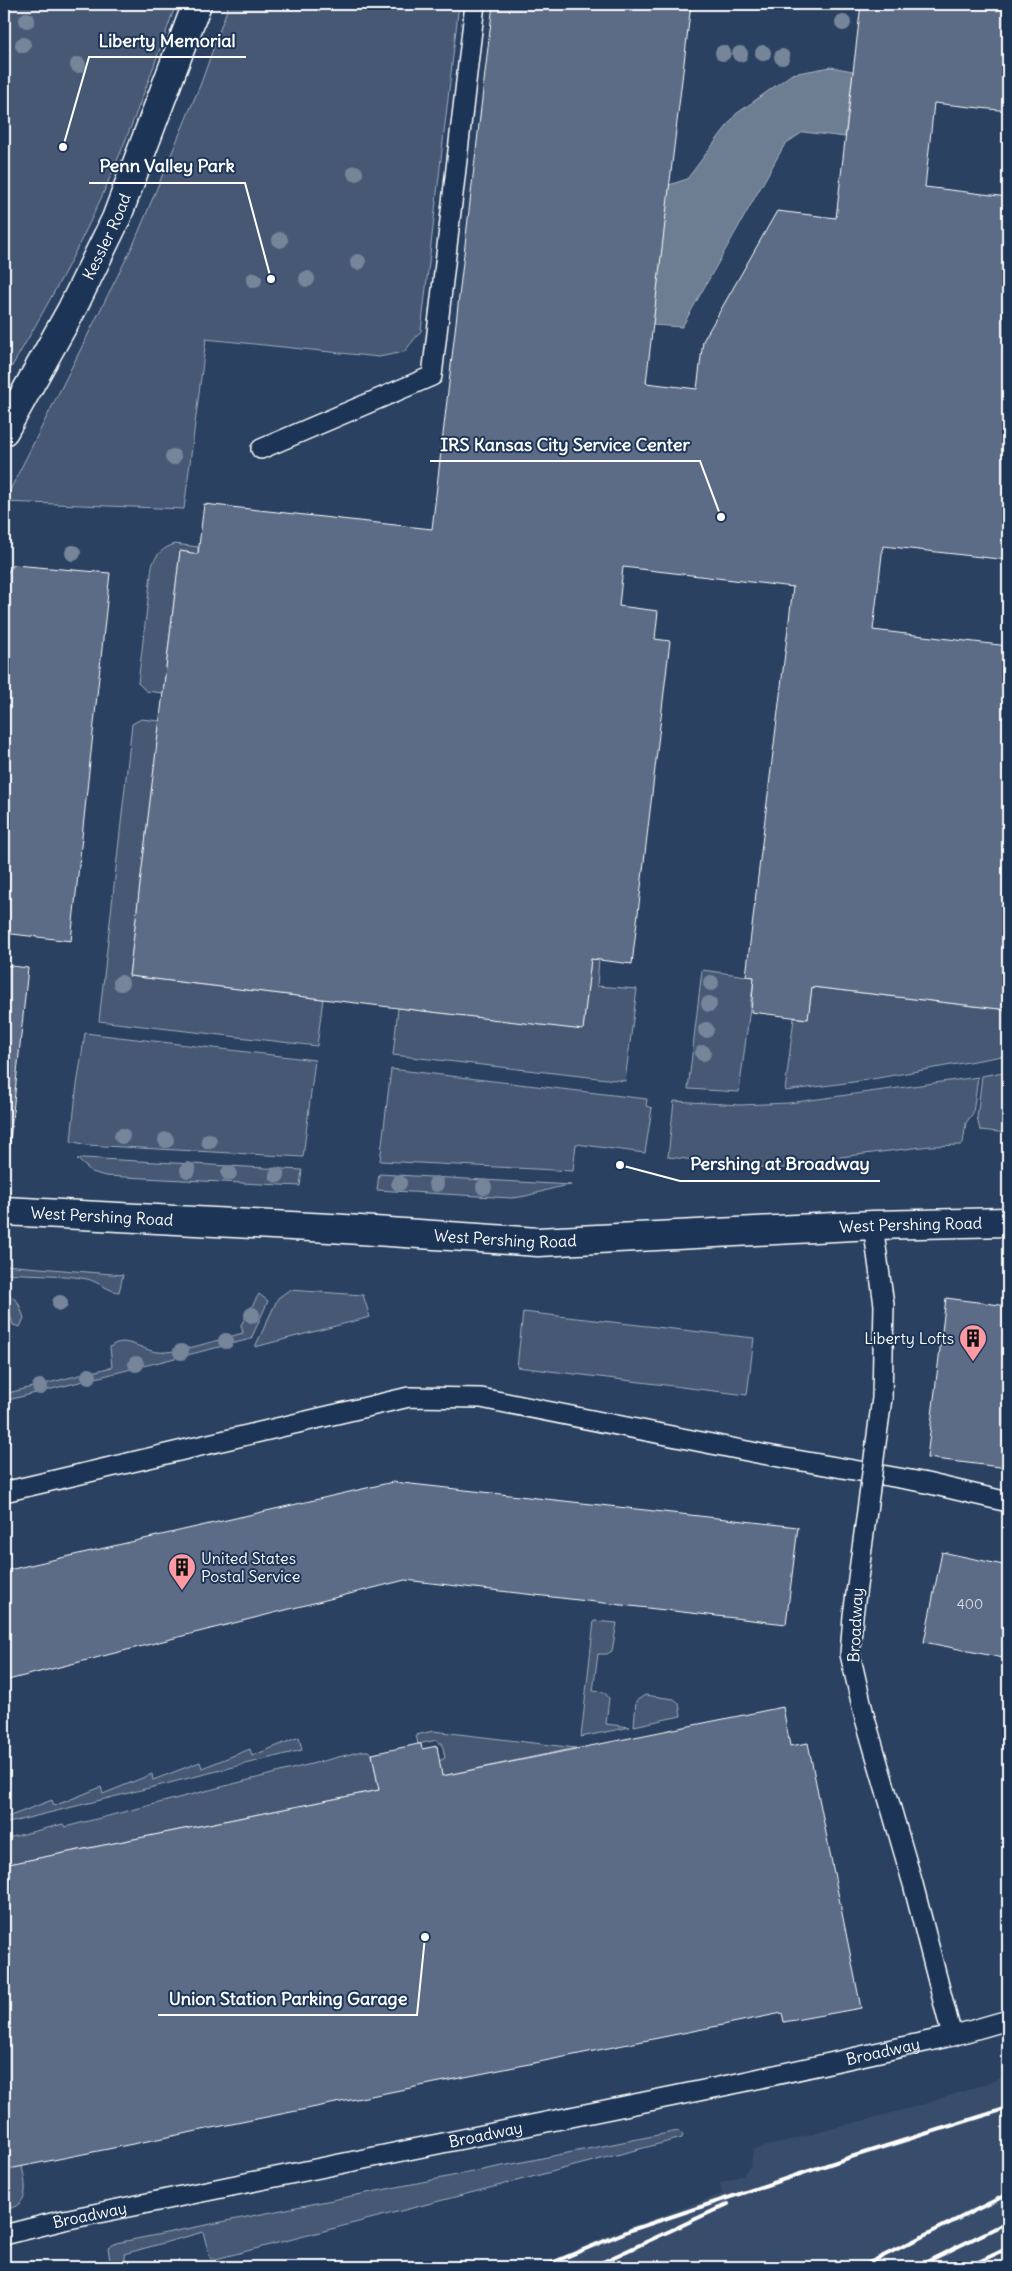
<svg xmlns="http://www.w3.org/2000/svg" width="1012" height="2271" viewBox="0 0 1012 2271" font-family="Delius,sans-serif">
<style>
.built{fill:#394e6c}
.green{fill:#465975;stroke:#a2acba}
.water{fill:#6d7d92;stroke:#a7b1be}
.building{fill:#5b6c86;stroke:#fff}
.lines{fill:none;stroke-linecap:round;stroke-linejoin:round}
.lane-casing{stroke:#fff;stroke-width:22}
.street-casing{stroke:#fff;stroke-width:31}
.secondary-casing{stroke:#fff;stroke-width:31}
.lane{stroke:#1d3557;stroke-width:19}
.street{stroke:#1d3557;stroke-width:28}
.secondary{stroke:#1d3557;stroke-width:28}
.rail{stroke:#fff;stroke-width:4}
.lane-bridge-casing{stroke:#fff;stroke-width:22;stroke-linecap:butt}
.lane-bridge{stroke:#1d3557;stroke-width:19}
.tree{fill:#76859a}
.labels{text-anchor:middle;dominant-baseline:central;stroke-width:4;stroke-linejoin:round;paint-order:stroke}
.number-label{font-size:14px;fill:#d6dae1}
.street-label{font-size:16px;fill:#fff;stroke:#1d3557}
.poi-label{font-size:16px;fill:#fff;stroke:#1d3557;text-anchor:end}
.leader{fill:none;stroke:#fff;stroke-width:2}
.callout-dot{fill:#fff;stroke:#1d3557;stroke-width:2}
.callout-label{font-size:18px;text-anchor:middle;font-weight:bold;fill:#fff;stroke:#1d3557;stroke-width:4;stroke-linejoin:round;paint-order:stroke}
</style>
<rect width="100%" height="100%" fill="#2a4161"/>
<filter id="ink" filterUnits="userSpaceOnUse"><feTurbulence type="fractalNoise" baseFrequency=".02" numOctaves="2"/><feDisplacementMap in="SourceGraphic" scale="10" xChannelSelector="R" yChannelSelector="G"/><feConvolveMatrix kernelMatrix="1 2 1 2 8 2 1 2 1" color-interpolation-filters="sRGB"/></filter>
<g filter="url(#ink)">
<!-- built -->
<path class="built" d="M1008,2076V2267H536L616,2232L722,2194L720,2183L743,2175L751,2164L753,2150L925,2104Z"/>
<!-- green -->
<path class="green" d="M4,4H176C153,69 130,133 102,196C74,259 39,320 4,380Z
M229,4H459L421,331L404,352L379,357L206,339L184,509L4,502L134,243L201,83Z
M175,544L198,547V554L180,551L163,693L146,691L138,683L152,566C156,554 163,548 175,544Z
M141,719L160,721L129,976L323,999L317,1046L99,1021L132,724Z
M591,959H599L597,986L637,989L625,1081L393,1055L398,1008L583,1029Z
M702,970L754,977L739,1092L688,1089Z
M812,987L1008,1010V1055L861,1081L785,1091L794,1018L808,1019Z
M85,1033L315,1060L303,1157L86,1145L71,1141L76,1092Z
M391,1069L647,1099L646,1106L652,1108L645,1153L576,1144L573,1171L380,1161Z
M1008,1071V1133L980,1130L977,1118L982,1076Z
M978,1077L973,1113L966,1123L963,1143L961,1145L930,1146L840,1157L778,1169L668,1157L674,1101L740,1105L789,1103Z
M83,1158L302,1170L300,1186L105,1176L92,1172L77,1159Z
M379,1174L571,1185C550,1187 532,1197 511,1198L377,1190Z
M4,1265L123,1275L119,1292C110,1292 97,1281 87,1279C60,1274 31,1275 4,1273Z
M4,1290L18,1302L24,1318L20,1327L13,1325L6,1302H4Z
M289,1290L363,1295L370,1317L255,1347L278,1298Z
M259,1294L268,1301L251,1339L4,1401V1394L112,1367L110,1347C124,1334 143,1351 158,1352C177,1354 223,1338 243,1333L241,1325Z
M523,1312L754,1338L747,1395L517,1367Z
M594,1621L617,1623L612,1651L607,1654H598L593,1691L604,1692L609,1698L606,1724L630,1727L581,1737Z
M645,1695L674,1699L679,1703L681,1716L634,1726L636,1701Z
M433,1731L576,1748L442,1776L439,1761L445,1758L442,1743H439L437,1740L418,1744L416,1735Z
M299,1737L302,1750L4,1824V1814L5,1818L52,1800L54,1806L101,1787L103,1794L152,1774L153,1780L200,1762L202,1768L250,1749L252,1756Z
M362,1751H368L372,1754L379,1790L4,1865V1839L63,1824L65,1827Z
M678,2131L683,2134L682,2138L216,2259L210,2258L203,2232L124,2254L127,2267H111L108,2248L116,2243Z
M22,2166C26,2187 31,2205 4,2210V2170Z"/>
<!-- water -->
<path class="water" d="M831,67L853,71L845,137L803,132L785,144L682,327L653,325L669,185L687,179L736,114L792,74Z"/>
<!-- building -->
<path class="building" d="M493,4H691L646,383L697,389L703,341L777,211L836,218L861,4H1008V111L934,103L925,187L1008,197V560L883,546L873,630L1008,646V1010L812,987L808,1019L751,1012L754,977L746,976L793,587L623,567L619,606L658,611L655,639L670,641L632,964L591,959L583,1030L129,976L180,551L198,554L204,504L432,529Z
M14,565L110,573L71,941L4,933V576Z
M4,965L28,968L9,1150H4Z
M946,1298L1008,1306V1468L927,1458Z
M393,1482L798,1527L786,1624L405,1580L4,1681V1571Z
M942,1552L1008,1566V1659L924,1642Z
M783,1707L790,1746L808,1743L861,2008L784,2022L782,2013L4,2170V1865L379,1790L372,1754L418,1744H421L422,1749L437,1746L442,1776Z"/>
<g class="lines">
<!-- lane casing -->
<g class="lane-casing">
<g id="lane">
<path d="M261,449L432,376L475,4"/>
<path d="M873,1225L884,1305L882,1398"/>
<path d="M4,1492L409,1397L481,1398L762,1454L922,1482L1008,1502"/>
<path d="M952,2036L1008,2020"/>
<path id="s1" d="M4,2235L64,2220L743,2082L952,2036L913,1884L864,1715"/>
</g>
</g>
<!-- street casing -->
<g class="street-casing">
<g id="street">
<path id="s2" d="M4,431L72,309L116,219L197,4"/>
</g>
</g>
<!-- secondary casing -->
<g class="secondary-casing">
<g id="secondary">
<path id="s3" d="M4,1211L330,1228L538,1242L873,1225L1008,1222"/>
</g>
</g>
<!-- lane -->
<use href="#lane" class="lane"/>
<!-- street -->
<use href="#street" class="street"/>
<!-- secondary -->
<use href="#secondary" class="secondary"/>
<!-- rail -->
<path class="rail" d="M542,2267L631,2230L851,2157L1008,2108
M592,2267L728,2204
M861,2267L1008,2194
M916,2267L1008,2222
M968,2267L1008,2248"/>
<!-- lane-bridge casing -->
<g class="lane-bridge-casing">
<path id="lane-bridge" d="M864,1715L850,1654L853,1616L882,1398"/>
</g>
<!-- lane-bridge -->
<use href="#lane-bridge" class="lane-bridge"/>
</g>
<!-- trees -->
<g class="tree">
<circle cx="27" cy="20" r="8"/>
<circle cx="843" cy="23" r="8"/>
<circle cx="23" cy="45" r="8"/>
<circle cx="723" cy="53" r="8"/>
<circle cx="763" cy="53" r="8"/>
<circle cx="740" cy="54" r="8"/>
<circle cx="782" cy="57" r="8"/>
<circle cx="78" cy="65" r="8"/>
<circle cx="355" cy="173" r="8"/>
<circle cx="280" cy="240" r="8"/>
<circle cx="358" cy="262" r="8"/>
<circle cx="307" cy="279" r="8"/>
<circle cx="254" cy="280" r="8"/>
<circle cx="173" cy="457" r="8"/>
<circle cx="73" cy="553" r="8"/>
<circle cx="121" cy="983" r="8"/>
<circle cx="711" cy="983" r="8"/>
<circle cx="709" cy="1004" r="8"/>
<circle cx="706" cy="1030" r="8"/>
<circle cx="703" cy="1053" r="8"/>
<circle cx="122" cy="1136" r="8"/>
<circle cx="166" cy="1140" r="8"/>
<circle cx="209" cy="1141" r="8"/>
<circle cx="188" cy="1170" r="8"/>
<circle cx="229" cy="1173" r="8"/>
<circle cx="277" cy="1175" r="8"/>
<circle cx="399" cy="1183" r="8"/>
<circle cx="436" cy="1184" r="8"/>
<circle cx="484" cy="1187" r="8"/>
<circle cx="60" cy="1303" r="8"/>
<circle cx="252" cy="1315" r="8"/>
<circle cx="226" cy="1341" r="8"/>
<circle cx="181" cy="1352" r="8"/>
<circle cx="136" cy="1364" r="8"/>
<circle cx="89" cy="1376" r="8"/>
<circle cx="40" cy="1387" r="8"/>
</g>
</g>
<!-- icons -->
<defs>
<g id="building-pin" transform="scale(1.4375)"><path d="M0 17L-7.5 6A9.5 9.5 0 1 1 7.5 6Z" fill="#ff9aa2" stroke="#1d3557"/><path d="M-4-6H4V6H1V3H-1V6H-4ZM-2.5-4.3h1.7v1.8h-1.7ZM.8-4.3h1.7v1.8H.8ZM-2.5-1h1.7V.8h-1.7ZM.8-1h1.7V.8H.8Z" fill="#111"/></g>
</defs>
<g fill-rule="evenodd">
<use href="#building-pin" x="973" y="1338"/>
<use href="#building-pin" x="182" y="1567"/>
</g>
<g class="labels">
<!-- number labels -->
<g class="number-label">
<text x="970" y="1604">400</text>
</g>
<!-- street labels -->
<g class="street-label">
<text stroke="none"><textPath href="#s2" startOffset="220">Kessler Road</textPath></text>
<text stroke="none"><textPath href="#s3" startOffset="98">West Pershing Road</textPath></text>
<text stroke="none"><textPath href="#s3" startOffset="908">West Pershing Road</textPath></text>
<text stroke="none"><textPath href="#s3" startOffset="502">West Pershing Road</textPath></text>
<text transform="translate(855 1625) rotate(-87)">Broadway</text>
<text stroke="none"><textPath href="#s1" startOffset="898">Broadway</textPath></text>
<text stroke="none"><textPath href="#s1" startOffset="492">Broadway</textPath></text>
<text stroke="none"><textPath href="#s1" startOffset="88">Broadway</textPath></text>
</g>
<!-- poi labels -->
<g class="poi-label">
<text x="954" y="1338">Liberty Lofts</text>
<text x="201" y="1558" text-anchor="start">United States<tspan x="201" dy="18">Postal Service</tspan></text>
</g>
</g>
<!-- callouts -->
<path class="leader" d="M63 147L89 57H246M271 279L245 183H89M721 517L700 461H430M620 1165L680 1181H880M425 1937L417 2015H158"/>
<g class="callout-dot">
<circle cx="63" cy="147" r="5"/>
<circle cx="271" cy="279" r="5"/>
<circle cx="721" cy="517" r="5"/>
<circle cx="620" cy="1165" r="5"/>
<circle cx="425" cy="1937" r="5"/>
</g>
<g class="callout-label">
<text x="167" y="47">Liberty Memorial</text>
<text x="167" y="172">Penn Valley Park</text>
<text x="565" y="451">IRS Kansas City Service Center</text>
<text x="780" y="1170">Pershing at Broadway</text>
<text x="288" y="2005">Union Station Parking Garage</text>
</g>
<!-- margin -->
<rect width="1012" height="2271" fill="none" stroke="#1d3557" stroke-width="20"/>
<rect x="10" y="10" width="992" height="2251" fill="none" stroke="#fff" stroke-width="2" filter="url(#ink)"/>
</svg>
